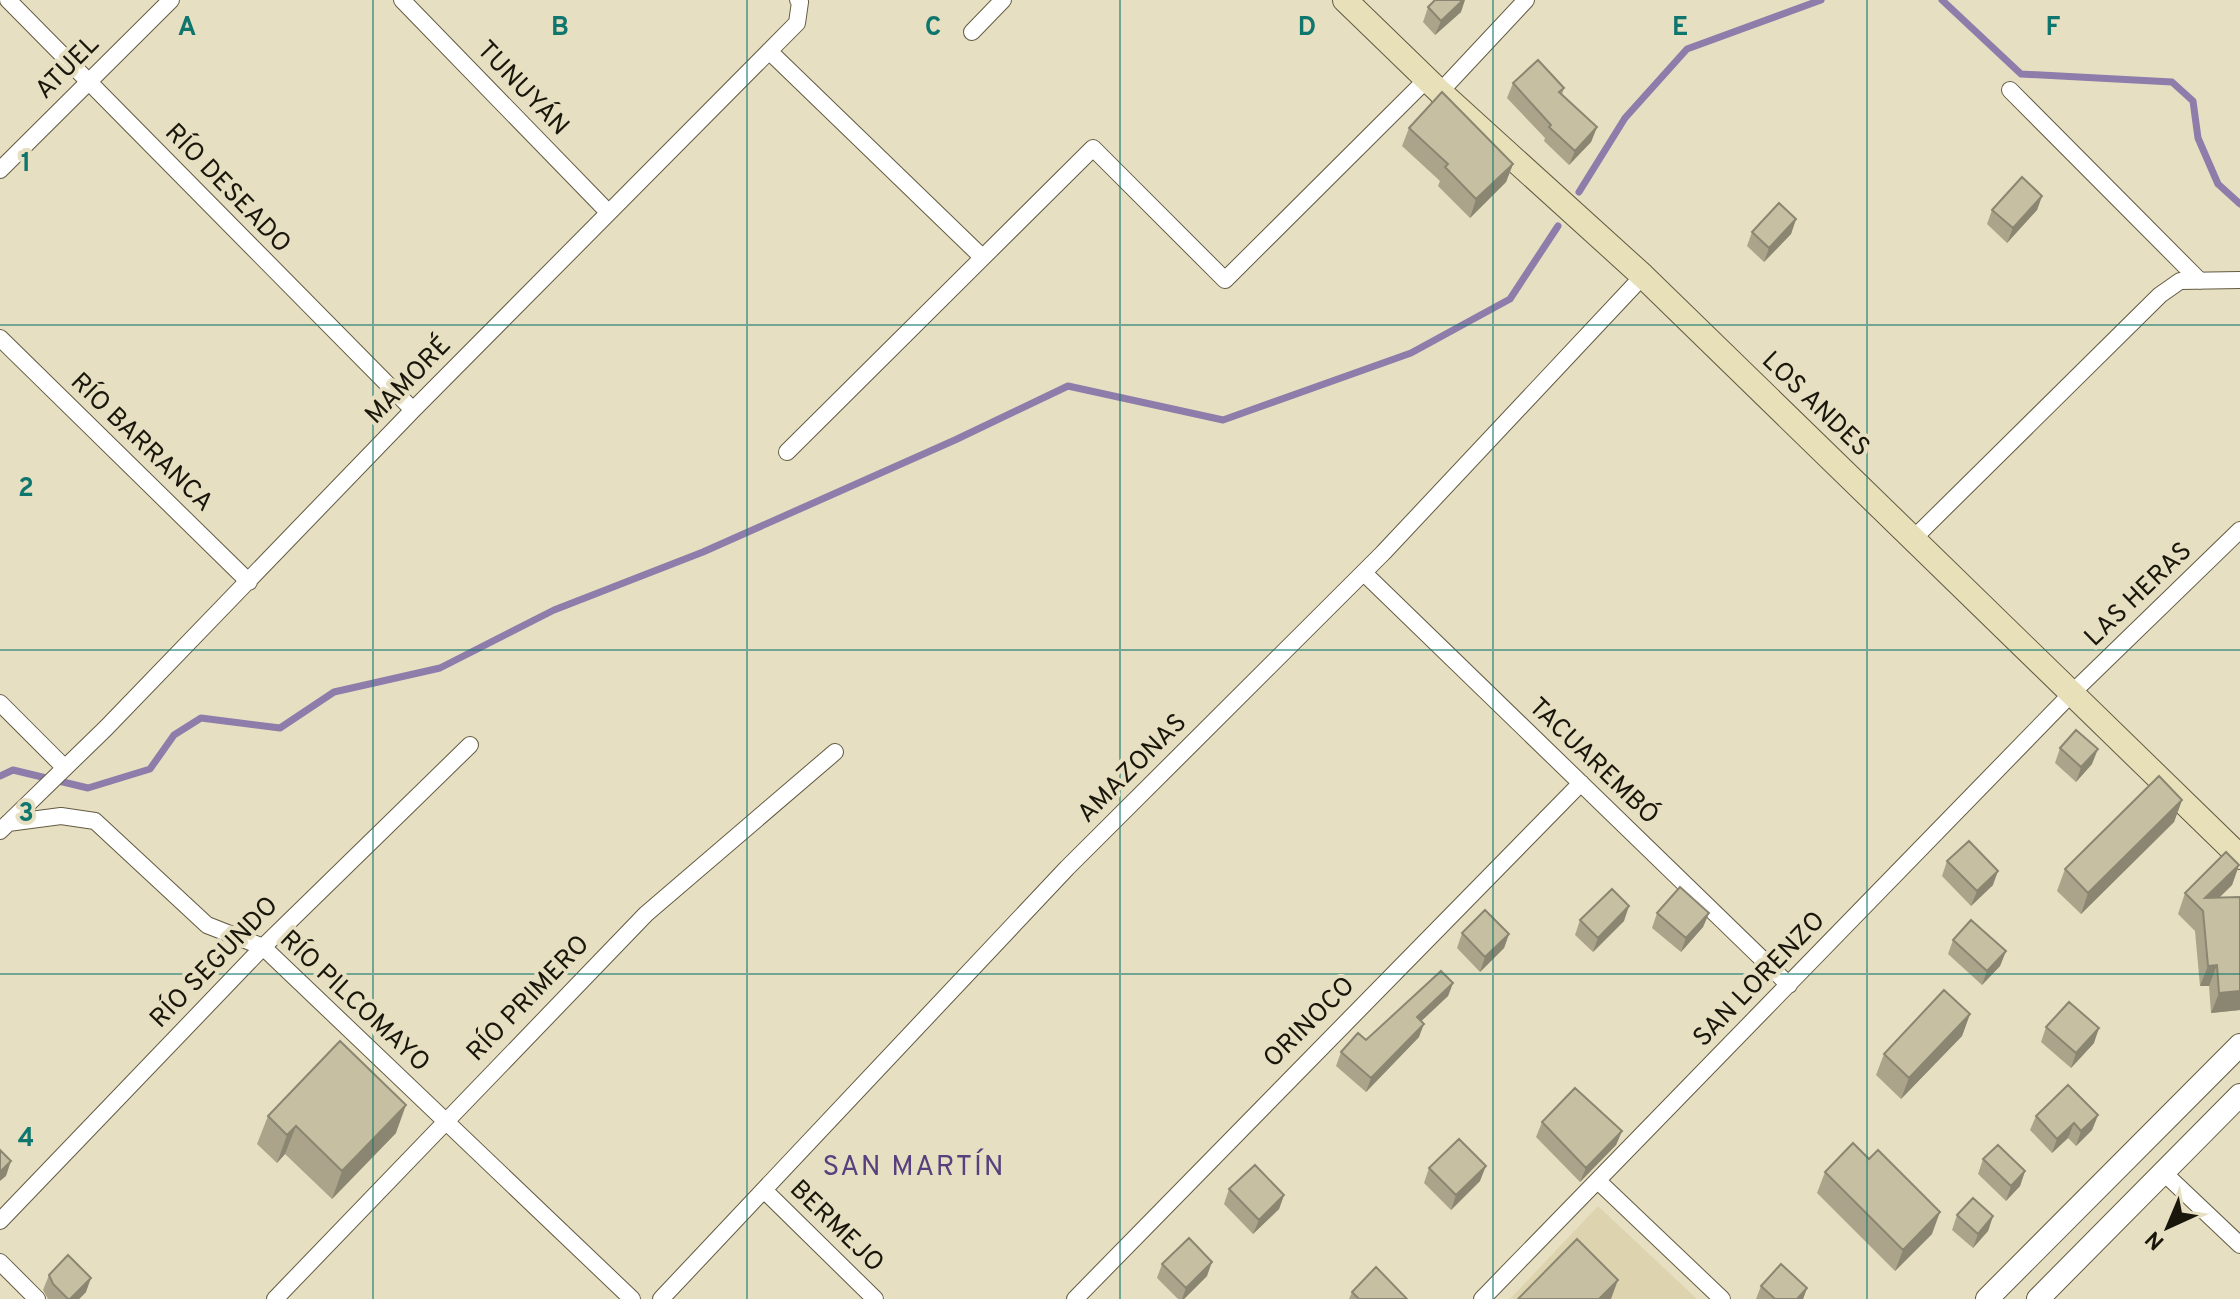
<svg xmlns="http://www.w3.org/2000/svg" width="2240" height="1299" viewBox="0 0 2240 1299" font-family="Overpass,sans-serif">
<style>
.built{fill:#ddd4af}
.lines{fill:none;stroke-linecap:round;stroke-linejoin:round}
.stream{stroke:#8e7cab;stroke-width:7}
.minor-casing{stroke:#625b42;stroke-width:18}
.tertiary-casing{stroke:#625b42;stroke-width:24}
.secondary-casing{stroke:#625b42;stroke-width:26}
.minor{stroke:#fff;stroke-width:16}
.tertiary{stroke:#fff;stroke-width:22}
.secondary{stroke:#e8e0b8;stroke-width:24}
.wall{fill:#aba48b}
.shaded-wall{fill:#8b8671}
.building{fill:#c7bfa2;stroke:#8b8671;stroke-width:2}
.grid{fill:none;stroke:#0f766e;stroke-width:2;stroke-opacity:0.55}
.labels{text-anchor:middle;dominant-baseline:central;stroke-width:8;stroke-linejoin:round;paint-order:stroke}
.street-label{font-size:26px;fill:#19160b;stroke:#e7dfc1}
.neighbourhood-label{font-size:28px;letter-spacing:2px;fill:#57407d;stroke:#e7dfc1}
.grid-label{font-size:26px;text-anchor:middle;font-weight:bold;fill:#0f766e;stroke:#e7dfc1;stroke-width:8;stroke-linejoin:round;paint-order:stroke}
</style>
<rect width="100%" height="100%" fill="#e7dfc1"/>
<!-- built -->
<path class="built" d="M1598,1206L1697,1299H1510Z"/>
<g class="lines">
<!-- stream -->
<path class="stream" d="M1942,0L2021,74L2172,82L2193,101L2198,138L2218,184L2240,204
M1579,192L1625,118L1687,49L1821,0
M0,776L13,770L88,788L150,769L174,735L201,718L280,728L334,692L440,668L554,610L703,552L955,440L1068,386L1223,420L1411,353L1510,299L1558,226"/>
<!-- minor casing -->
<g class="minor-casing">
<path id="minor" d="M8,0L413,410
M402,0L608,212
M972,32L1003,0
M769,51L982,257
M2010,90L2200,281
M1440,92L1526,0
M0,170L171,0
M0,338L249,582
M787,452L1093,148L1225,280L1427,79
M1912,540L2160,295L2180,281L2240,280
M1364,573L1789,985
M0,703L64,767
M8,823L61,816L95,821L207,925L263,947L632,1299
M0,831L106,728L413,410L797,23L800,2L798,0
M2163,1172L2240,1245
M1598,1181L1722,1299
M764,1190L875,1299
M0,1221L263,947L470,745
M0,1262L37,1299
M275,1299L646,914L835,752
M661,1299L1067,868L1383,553L1643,276
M1075,1299L1581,783
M1482,1299L2072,693L2240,530"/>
</g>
<!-- tertiary casing -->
<g class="tertiary-casing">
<path id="tertiary" d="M1987,1299L2240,1045
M2038,1299L2240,1095"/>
</g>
<!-- secondary casing -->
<g class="secondary-casing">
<path id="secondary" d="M1345,0L1440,92L1643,276L2240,857"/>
</g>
<!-- minor -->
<use href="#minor" class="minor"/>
<!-- tertiary -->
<use href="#tertiary" class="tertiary"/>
<!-- secondary -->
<use href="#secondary" class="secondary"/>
</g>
<!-- wall -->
<path class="wall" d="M1428,7L1461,12L1435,35L1423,22Z
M1513,83L1564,88L1562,95L1597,127L1591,142L1569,165L1544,141L1545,138L1507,98Z
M1409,128L1513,164L1506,182L1470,218L1438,186L1440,181L1402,146Z
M2042,196L2037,210L2007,243L1987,224L1992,210Z
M1796,219L1791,234L1764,262L1747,246L1752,232Z
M2060,748L2092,764L2076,782L2055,763Z
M2182,800L2174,822L2081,914L2057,891L2065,869Z
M1947,861L1993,885L1971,906L1942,876Z
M2239,865L2232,885L2219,898L2240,1010L2211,1013L2209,986H2200L2195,931L2178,914L2185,893Z
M1657,913H1709L1703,927L1681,952L1652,928Z
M1580,920L1624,921L1593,952L1575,935Z
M1462,933L1509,934L1504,948L1480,972L1457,948Z
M1953,940L2006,951L2000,966L1982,985L1948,954Z
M1453,983L1448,996L1421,1021L1419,1037L1366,1092L1336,1066L1341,1052L1366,1040Z
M1970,1014L1962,1036L1901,1099L1876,1075L1884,1054Z
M2046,1027L2094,1043L2071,1068L2041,1042Z
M2098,1115L2092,1130L2076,1146L2068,1138L2052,1153L2030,1130L2036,1116Z
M268,1116L396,1133L332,1199L285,1154L277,1163L257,1144Z
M1542,1122L1622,1131L1616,1145L1580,1182L1536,1137Z
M1983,1159L2025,1171L2020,1186L2006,1201L1978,1174Z
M1429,1168L1480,1181L1451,1210L1424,1183Z
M1825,1172L1932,1234L1895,1271L1817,1193Z
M1229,1189L1284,1195L1279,1209L1253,1234L1224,1204Z
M1957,1215L1993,1216L1988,1231L1973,1248L1952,1230Z
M1162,1264L1207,1276L1184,1299H1178L1157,1278Z
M49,1275L86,1292L79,1299H48L43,1290Z
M1761,1286L1807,1288L1803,1299H1756Z
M1352,1292L1407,1299H1349Z"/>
<!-- shaded-wall -->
<path class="shaded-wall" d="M1463,0H1465L1461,12L1435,35L1441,21Z
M1597,127L1591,142L1569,165L1575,151Z
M1513,164L1506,182L1470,218L1476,199Z
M2042,196L2037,210L2007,243L2013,228Z
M1796,219L1791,234L1764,262L1769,248Z
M2098,749L2092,764L2076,782L2081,767Z
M2182,800L2174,822L2081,914L2088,893Z
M2239,865L2232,885L2203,913L2205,898Z
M1998,871L1993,885L1971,906L1977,891Z
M1629,906L1624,921L1593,952L1598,938Z
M1709,913L1703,927L1681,952L1686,938Z
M1509,934L1504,948L1480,972L1485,957Z
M2006,951L2000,966L1982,985L1987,971Z
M2217,965L2209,986H2200L2208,966Z
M1453,983L1448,996L1412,1030L1417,1017Z
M2240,991V1010L2211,1013L2219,993Z
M1970,1014L1962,1036L1901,1099L1909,1078Z
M1424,1024L1419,1037L1366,1092L1371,1078Z
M2099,1028L2094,1043L2071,1068L2076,1053Z
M406,1105L396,1133L332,1199L342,1171Z
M2098,1115L2092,1130L2076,1146L2081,1131Z
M2074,1123L2068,1138L2052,1153L2057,1139Z
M296,1126L285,1154L277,1163L287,1135Z
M1622,1131L1616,1145L1580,1182L1586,1168Z
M11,1161L6,1176L0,1181V1172Z
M1486,1166L1480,1181L1451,1210L1456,1195Z
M2025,1171L2020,1186L2006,1201L2011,1186Z
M1284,1195L1279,1209L1253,1234L1259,1220Z
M1940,1212L1932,1234L1895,1271L1903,1250Z
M1993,1216L1988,1231L1973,1248L1978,1234Z
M1212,1262L1207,1276L1184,1299H1182L1186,1288Z
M91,1278L86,1292L79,1299H70Z
M1618,1280L1611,1299H1599Z
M1807,1288L1803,1299H1797Z"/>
<!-- building -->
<path class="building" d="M1435,0H1463L1441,21L1428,7Z
M1538,60L1564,88L1559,92L1597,127L1575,151L1549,127L1551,125L1513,83Z
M1442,92L1513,164L1476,199L1445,167L1448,164L1409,128Z
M2022,177L2042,196L2013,228L1992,210Z
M1779,203L1796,219L1769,248L1752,232Z
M2076,730L2098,749L2081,767L2060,748Z
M2159,776L2182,800L2088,893L2065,869Z
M1969,841L1998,871L1977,891L1947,861Z
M2226,852L2239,865L2205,898L2240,897V991L2219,993L2217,965L2208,966L2203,911L2185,893Z
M1680,887L1709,913L1686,938L1657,913Z
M1612,889L1629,906L1598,938L1580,920Z
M1485,910L1509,934L1485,957L1462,933Z
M1971,920L2006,951L1987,971L1953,940Z
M1441,971L1453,983L1417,1017L1424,1024L1371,1078L1341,1052L1358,1033L1366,1040Z
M1944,990L1970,1014L1909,1078L1884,1054Z
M2069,1002L2099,1028L2076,1053L2046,1027Z
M340,1041L406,1105L342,1171L296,1126L287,1135L268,1116Z
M2068,1085L2098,1115L2081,1131L2074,1123L2057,1139L2036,1116Z
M1575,1088L1622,1131L1586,1168L1542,1122Z
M1459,1139L1486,1166L1456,1195L1429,1168Z
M1853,1143L1869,1159L1878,1150L1940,1212L1903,1250L1825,1172Z
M1998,1145L2025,1171L2011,1186L1983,1159Z
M0,1150L11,1161L0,1172Z
M1255,1165L1284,1195L1259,1220L1229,1189Z
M1973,1198L1993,1216L1978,1234L1957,1215Z
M1189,1238L1212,1262L1186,1288L1162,1264Z
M1577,1239L1618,1280L1599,1299H1518Z
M68,1255L91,1278L70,1299H68L53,1284L49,1275Z
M1781,1264L1807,1288L1797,1299H1775L1761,1286Z
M1376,1267L1407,1299H1359L1352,1292Z"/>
<!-- grid -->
<path class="grid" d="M373,0V1299M747,0V1299M1120,0V1299M1493,0V1299M1867,0V1299M0,325H2240M0,650H2240M0,974H2240"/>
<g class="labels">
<!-- street labels -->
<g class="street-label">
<text transform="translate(68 68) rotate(-45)">ATUEL</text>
<text transform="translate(522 89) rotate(46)">TUNUYÁN</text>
<text transform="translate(227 189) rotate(46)">RÍO DESEADO</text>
<text transform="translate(409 381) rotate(-46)">MAMORÉ</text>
<text transform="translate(1815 405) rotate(44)">LOS ANDES</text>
<text transform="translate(141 443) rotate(44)">RÍO BARRANCA</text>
<text transform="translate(2139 595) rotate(-44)">LAS HERAS</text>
<text transform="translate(1593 762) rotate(44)">TACUAREMBÓ</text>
<text transform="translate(1133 769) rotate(-45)">AMAZONAS</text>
<text transform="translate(215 963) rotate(-46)">RÍO SEGUNDO</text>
<text transform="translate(1760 980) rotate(-46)">SAN LORENZO</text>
<text transform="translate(529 999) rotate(-46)">RÍO PRIMERO</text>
<text transform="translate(354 1002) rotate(43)">RÍO PILCOMAYO</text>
<text transform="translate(1310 1023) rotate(-45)">ORINOCO</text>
<text transform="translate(836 1227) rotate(44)">BERMEJO</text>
</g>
<!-- neighbourhood labels -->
<g class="neighbourhood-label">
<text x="914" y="1168">SAN MARTÍN</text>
</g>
</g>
<g class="grid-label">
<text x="187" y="35">A</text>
<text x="560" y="35">B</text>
<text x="933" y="35">C</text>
<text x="1307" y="35">D</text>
<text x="1680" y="35">E</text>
<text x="2053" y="35">F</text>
<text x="26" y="171">1</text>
<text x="26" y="496">2</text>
<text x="26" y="821">3</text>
<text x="26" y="1146">4</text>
</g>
<!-- north arrow -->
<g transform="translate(2168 1227) rotate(224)" stroke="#e7dfc1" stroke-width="6" paint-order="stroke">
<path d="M0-6L14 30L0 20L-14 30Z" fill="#19160b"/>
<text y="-12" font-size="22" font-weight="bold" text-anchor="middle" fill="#19160b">N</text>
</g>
</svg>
